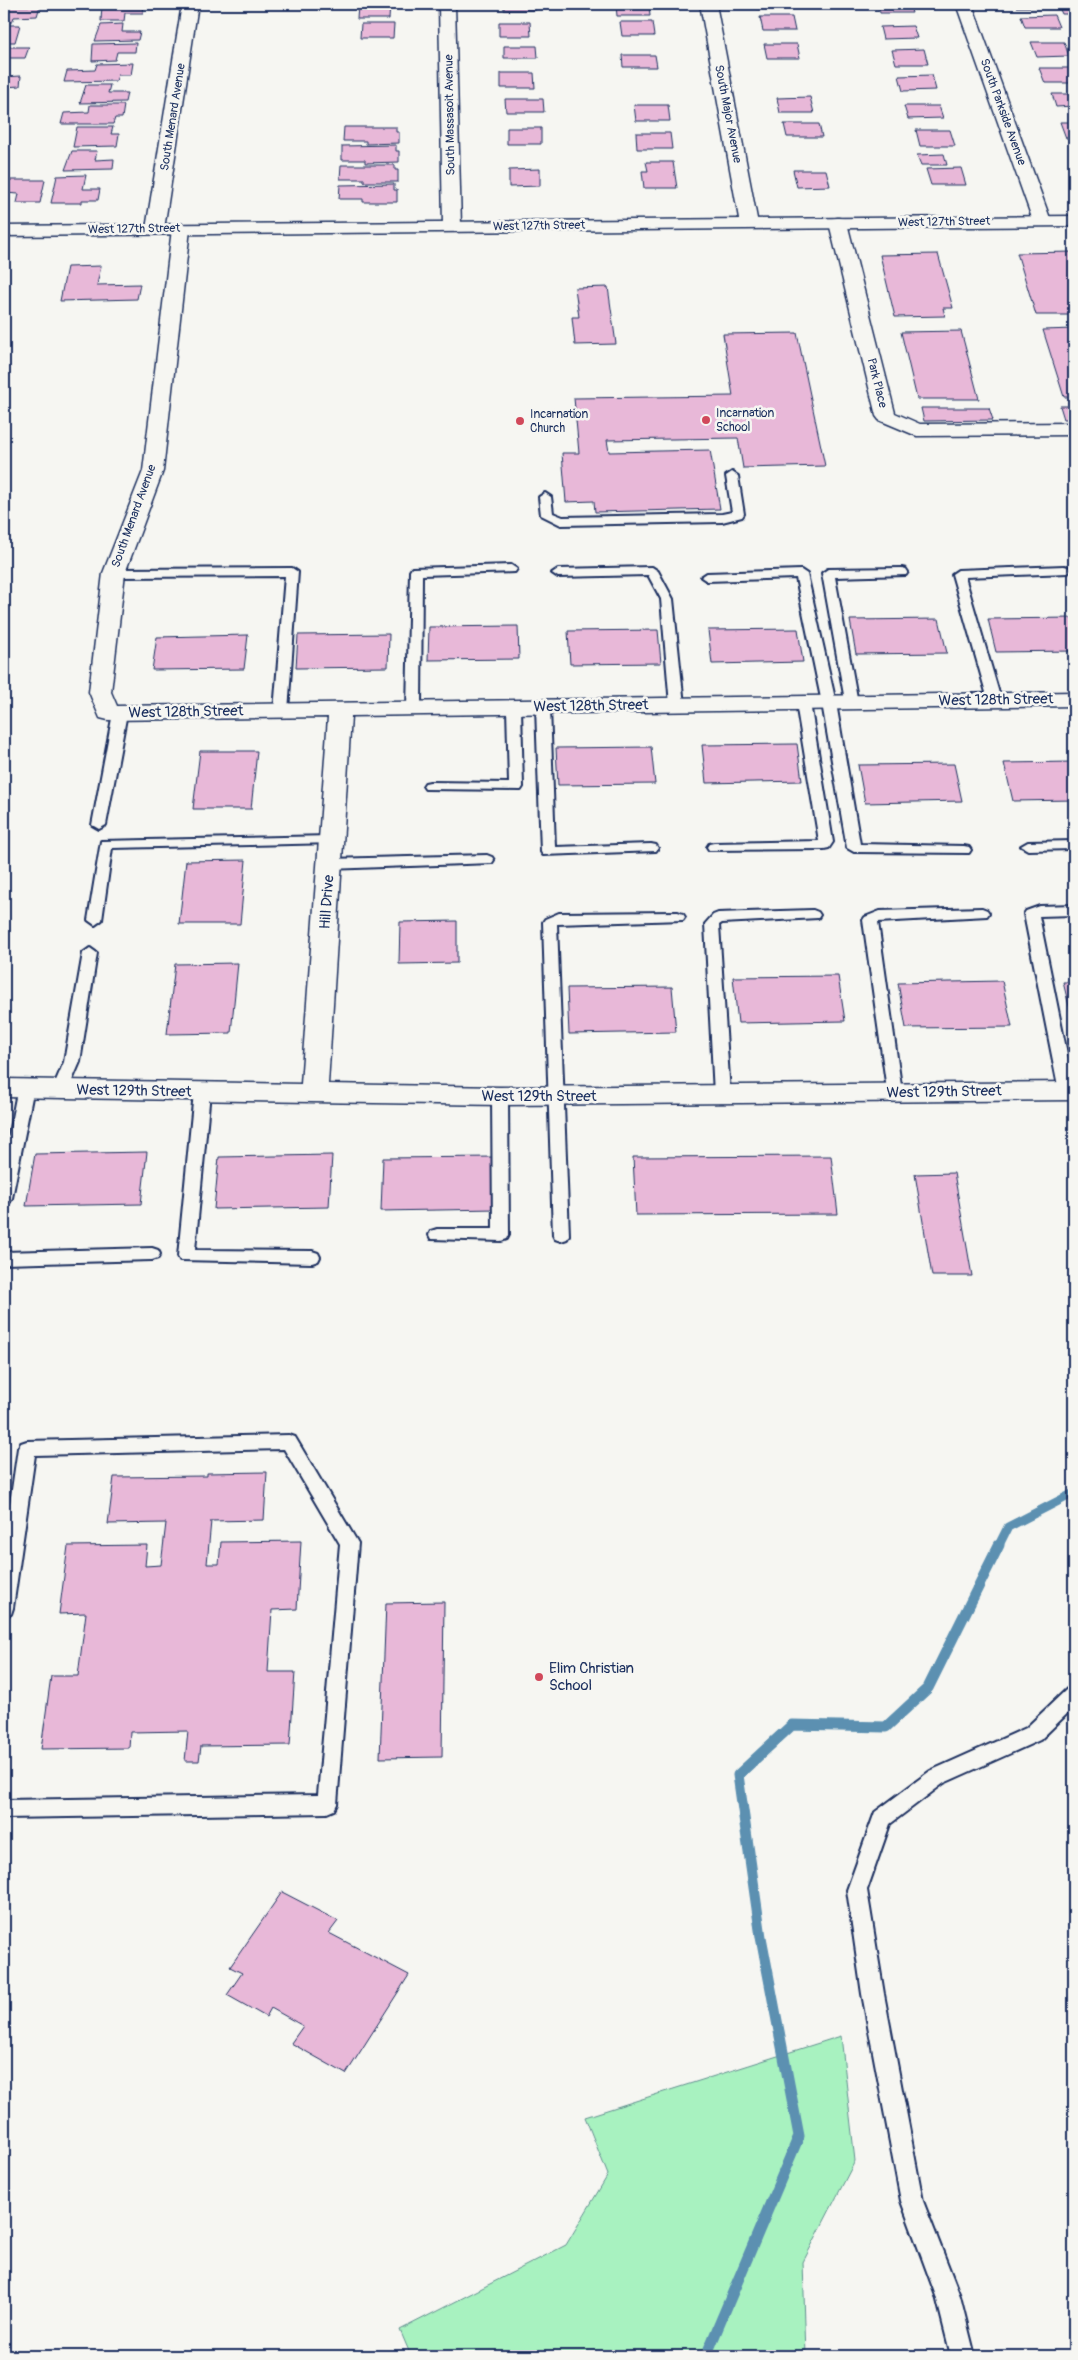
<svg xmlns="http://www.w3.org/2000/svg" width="1078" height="2360" viewBox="0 0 1078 2360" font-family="Pangolin,sans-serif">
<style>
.green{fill:#a8f2c0;stroke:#62908f}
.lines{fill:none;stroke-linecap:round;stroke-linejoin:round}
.stream-far1{stroke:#5c90b1;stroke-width:9}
.stream{stroke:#5c90b1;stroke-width:11}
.building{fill:#e8b8d8;stroke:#1b2f5e}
.service-casing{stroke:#1b2f5e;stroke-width:4}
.minor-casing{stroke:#1b2f5e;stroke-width:3}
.secondary-casing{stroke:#1b2f5e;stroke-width:3}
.service{fill:#f6f6f2;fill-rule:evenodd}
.minor{fill:#f6f6f2;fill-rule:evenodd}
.secondary{fill:#f6f6f2;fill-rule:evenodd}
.poi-dot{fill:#d1495b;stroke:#f6f6f2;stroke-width:2}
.labels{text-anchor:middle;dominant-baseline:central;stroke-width:5;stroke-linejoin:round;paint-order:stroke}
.far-street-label{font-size:12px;fill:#1b2f5e;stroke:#f6f6f2}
.far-poi-label{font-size:12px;fill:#1b2f5e;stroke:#f6f6f2;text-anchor:start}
.street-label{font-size:15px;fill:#1b2f5e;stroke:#f6f6f2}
.poi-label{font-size:15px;fill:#1b2f5e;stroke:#f6f6f2;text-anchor:start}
</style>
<rect width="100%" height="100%" fill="#f6f6f2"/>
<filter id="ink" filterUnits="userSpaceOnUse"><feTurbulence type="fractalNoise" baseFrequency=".02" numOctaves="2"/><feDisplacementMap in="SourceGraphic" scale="10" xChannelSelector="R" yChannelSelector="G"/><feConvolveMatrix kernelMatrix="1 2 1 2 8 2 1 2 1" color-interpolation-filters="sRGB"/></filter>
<g filter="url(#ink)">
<!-- green -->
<path class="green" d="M841,2036L855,2161L803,2262L806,2356H411L400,2330L566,2245L608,2175L585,2117Z"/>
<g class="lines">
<!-- stream-far1 -->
<path class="stream-far1" d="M998,1547L1008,1527L1074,1493"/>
<!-- stream -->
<path class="stream" d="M706,2356L799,2136L761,1937L738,1775L792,1725L886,1727L928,1688L999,1545"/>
</g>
<!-- building -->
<path class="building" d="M504,4H536V10H504Z
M755,4H786L787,9H756Z
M878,4H909L912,13H880Z
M1015,4H1044L1045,7H1016Z
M102,5H144L143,13H125L124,21H101Z
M390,5L389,19H357L358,6Z
M616,5H649L650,16H617Z
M1058,5H1070L1074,14H1062Z
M4,6H40L37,16L14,17L12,22H4Z
M1054,15L1059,27H1025L1021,16Z
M760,17H792L795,31H763Z
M499,22H530L531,36H499Z
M620,22H652L654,36H622Z
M123,24L122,32H140L138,40L95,41L101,25Z
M361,24H394L393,38H360Z
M4,25H20L15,42H4Z
M913,26L917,38L883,39L880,27Z
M1031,42H1064L1069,56L1037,57Z
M136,43L135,52H117L115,60L92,61L93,44Z
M764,44H797L800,58H767Z
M504,46H537L538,58H504Z
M4,47H29L25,58H4Z
M924,49L928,64H896L892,50Z
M622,55H655L657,67H623Z
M133,63L131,75H118L116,81L64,82L67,71L95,70L97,64Z
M1039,68H1072L1074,83H1045Z
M501,73H534L535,88H501Z
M932,75L936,90L903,91L899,76Z
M21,76L20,86L4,87V77Z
M86,85H110L108,93H127L125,102L80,103Z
M1052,94H1074V106L1056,107Z
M810,97L814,113H780L777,98Z
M505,99H543L544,112H506Z
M90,105H124L122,118H115L113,124H61L64,113L89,112Z
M634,105H668L670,121H636Z
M904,106H939L943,118L908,119Z
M1060,122H1074V138H1066Z
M784,124H819L822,137H787Z
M77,127H113L111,134H119L117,146L73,147Z
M344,127H396V132H399V143L366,144V141H343Z
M507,128H541V144H507Z
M916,130H950L955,146H920Z
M636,133H670L672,149H637Z
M396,145V151H399V162L365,163V160H342V146Z
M72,151H97L95,160L114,159L113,169L65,170Z
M944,154L947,165H921L917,155Z
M646,162H673L677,188H644L642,171H648Z
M341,165H395V170H398V182H364V179H340Z
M961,168L966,185H931L926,169Z
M540,169V186L509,187V170Z
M793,170H826L830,186L797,187Z
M86,175L83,189H100L98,200H82V203H51L57,176Z
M4,180H45L40,203H17L19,194L4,193Z
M394,184V190H397V202H363V199H339L340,185Z
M1074,252V315H1036L1017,253Z
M938,254L953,308H943L945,316L895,317L880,255Z
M101,266L97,285L140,284L137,299L60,301L67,267Z
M608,287L616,344L575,345L572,317H579L575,288Z
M1074,329V397H1064L1043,330Z
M961,331L979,399H917L901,332Z
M797,333L825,466L743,468L738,438L607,440L609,452L710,450L720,509L595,512L594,501L566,502L562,453H579L574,398L733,396L723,334Z
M1060,406H1074V419H1064Z
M921,408H989L993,420L924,421Z
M1074,618V651L996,652L988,619Z
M939,619L947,653L856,654L850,620Z
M518,626L519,659L428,660L429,627Z
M798,629L803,662L712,664L708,630Z
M658,630L661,663L570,664L568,631Z
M389,634L388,667L296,668L298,635Z
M248,635L244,669L152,670L157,637Z
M797,744L802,781L706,783L702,745Z
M651,747L655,784L558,785L556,748Z
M200,751H257L251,809H193Z
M1074,762V800L1013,801L1004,763Z
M954,764L962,801L865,803L858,765Z
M246,860L240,924H179L186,861Z
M457,921V963L399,964L400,922Z
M238,963L231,1033L167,1034L175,964Z
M838,976L845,1021L738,1023L733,977Z
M1002,981L1012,1027L906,1028L898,983Z
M1063,982H1074V1026Z
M672,987L676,1032L569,1034L567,988Z
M147,1152L141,1204L26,1206L35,1154Z
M332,1155L329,1207L214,1209L219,1157Z
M831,1156L838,1214L636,1215L633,1157Z
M496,1157V1209L381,1211L383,1158Z
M954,1173L972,1276H932L915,1174Z
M267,1472L264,1520L211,1521L207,1564H219L221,1542L301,1541L297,1609L272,1610L268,1672H295L290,1745L201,1746L199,1761H185L188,1731L130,1732L129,1748L41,1749L51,1676H78L86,1613L59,1614L68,1546L147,1545L145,1566L161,1565L166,1523L108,1524L114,1477L207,1476V1473Z
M444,1602L442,1757L380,1758L386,1603Z
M282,1892L338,1921L329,1933L409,1975L346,2074L291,2043L303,2026L271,2008L266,2017L227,1995L242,1973L230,1967Z"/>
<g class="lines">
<!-- service casing -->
<g class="service-casing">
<path id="service" d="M732,472L738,476L744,514L742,517L722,522L561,525L541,515L539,497L545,493L551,497L553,513L563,517L722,514L732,512L726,476Z
M511,565L517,569L515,572L422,575L421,709L414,713L409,712L407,709L410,571L412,568Z
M1064,566L1068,567L1070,570L1068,573L965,577L1001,700L994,704L989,703L952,574L958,570Z
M652,567L658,571L673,599L684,705L677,709L670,705L661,599L648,575L558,577L552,573L558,569Z
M292,568L298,572L288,711L281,715L274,711L285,576L114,577L108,573L114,569Z
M902,568L906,569L908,572L906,575L835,577L858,703L856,706H846L822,573L828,569Z
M801,570L807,574L836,703L860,844L964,846L969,847L971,850L969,853L854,852L847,848L822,703L796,578L707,581L701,577L707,573Z
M803,699L810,703L833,842L829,848L824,849L709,850L707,847L709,844L714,843L819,841L796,703Z
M543,703L550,707L555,847L651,844L656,845L658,848L656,851L543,855L541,852L536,707Z
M514,704L521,708L523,787L521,790L425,789L423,786L425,783L430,782L509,783L507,708Z
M120,709L127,713L106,825L99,829L92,825L113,713Z
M331,836L338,840L336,843L112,848L102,920L95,925L88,920L101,841Z
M1074,841V849L1028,850L1021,846L1028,842Z
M487,855L492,857L494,860L492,863L329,869L322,864L329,859Z
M1074,905V915L1039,916L1074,1088L1073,1095H1061L1059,1091L1024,914L1026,911L1040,906Z
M982,908L987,910L989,913L987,916L878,922L902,1093L900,1097H888L863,920L865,917L880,911Z
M813,910L818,912L820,915L818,918L722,923L719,925L730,1094L728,1098H716L714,1094L705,924L713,915L718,913Z
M678,912L683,914L685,917L683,920L557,924L569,1235L567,1239L561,1241L555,1239L553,1235L543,922L545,919L559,913Z
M90,948L97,953L80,1062L68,1090L66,1094H54L52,1090L64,1062L83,953Z
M26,1082L32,1083L34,1087L12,1198L10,1202L4,1204V1159L18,1087L20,1083Z
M202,1087L208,1088L210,1092L195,1250L312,1251L318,1253L320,1257L318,1261L312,1263L180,1260L178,1256L194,1092L196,1088Z
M500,1091L506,1092L508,1096L509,1235L507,1239L501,1241L431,1239L429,1235L431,1231L437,1229H493L492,1096L494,1092Z
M152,1248L158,1250L160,1254L158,1258L152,1260L4,1264V1252Z
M289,1435L295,1437L358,1543L337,1804L334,1810L327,1813L4,1818V1800L318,1795L340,1544L284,1449L35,1455L13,1608L11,1614L4,1616V1545L18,1448L21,1443L27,1441Z
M1074,1687V1707L1040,1740L944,1783L890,1824L867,1890L884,1994L923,2201L960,2296L975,2356H951L936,2296L901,2201L862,1994L847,1890L875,1812L930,1771L1026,1728L1067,1689Z"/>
</g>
<!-- minor casing -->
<g class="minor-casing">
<path id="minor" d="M182,4H198L164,229L161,233H149L146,229Z
M439,4H455L461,226L458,230H446L443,226Z
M700,4H716L758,224L755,228H743L740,224Z
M956,4H972L1051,221L1048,225H1036L1033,221Z
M838,218L844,219L847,223L895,413L920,424L1074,423V435L917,436L879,420L876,416L829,223L832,219Z
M181,224L187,225L190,229L163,471L125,573L111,692L117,706L1074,692V706L351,716L328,1084L500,1087L1074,1082V1100L500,1105L4,1097V1079L301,1084L328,717L108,720L100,718L89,692L103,573L143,471L172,229L175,225Z"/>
</g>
<!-- secondary casing -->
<g class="secondary-casing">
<path id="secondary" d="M1074,216V226L4,236V226Z"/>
</g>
<!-- service -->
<use href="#service" class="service"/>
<!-- minor -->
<use href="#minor" class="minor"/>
<!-- secondary -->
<use href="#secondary" class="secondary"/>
</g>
</g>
<!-- markers -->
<g class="poi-dot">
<circle cx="706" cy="420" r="5"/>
<circle cx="520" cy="421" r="5"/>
<circle cx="539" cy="1677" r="5"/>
</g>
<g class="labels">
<!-- far-street labels -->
<g class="far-street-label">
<text transform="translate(1003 112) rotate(70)">South Parkside Avenue</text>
<text transform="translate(728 114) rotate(79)">South Major Avenue</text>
<text transform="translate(450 115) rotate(-91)">South Massasoit Avenue</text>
<text transform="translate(173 117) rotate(-81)">South Menard Avenue</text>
<text transform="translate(944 222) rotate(-1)">West 127th Street</text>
<text transform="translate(539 226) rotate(-1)">West 127th Street</text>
<text transform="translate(134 229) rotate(-1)">West 127th Street</text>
<text transform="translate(877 383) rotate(76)">Park Place</text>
<text transform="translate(134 516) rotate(-70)">South Menard Avenue</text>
</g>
<!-- far-poi labels -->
<g class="far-poi-label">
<text x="716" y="413">Incarnation<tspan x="716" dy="14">School</tspan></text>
<text x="530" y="414">Incarnation<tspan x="530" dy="14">Church</tspan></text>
</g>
<!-- street labels -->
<g class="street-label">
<text transform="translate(996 700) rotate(-1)">West 128th Street</text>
<text transform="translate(591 706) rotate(-1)">West 128th Street</text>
<text transform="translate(186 712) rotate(-1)">West 128th Street</text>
<text transform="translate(327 902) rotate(-86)">Hill Drive</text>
<text transform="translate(134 1091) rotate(1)">West 129th Street</text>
<text transform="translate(944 1092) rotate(-1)">West 129th Street</text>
<text x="539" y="1096">West 129th Street</text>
</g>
<!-- poi labels -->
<g class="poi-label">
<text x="549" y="1668">Elim Christian<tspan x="549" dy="17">School</tspan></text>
</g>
</g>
<!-- margin -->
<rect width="1078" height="2360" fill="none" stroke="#f6f6f2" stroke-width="20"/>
<rect x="10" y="10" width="1058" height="2340" fill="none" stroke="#1b2f5e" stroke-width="2" filter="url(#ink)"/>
</svg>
